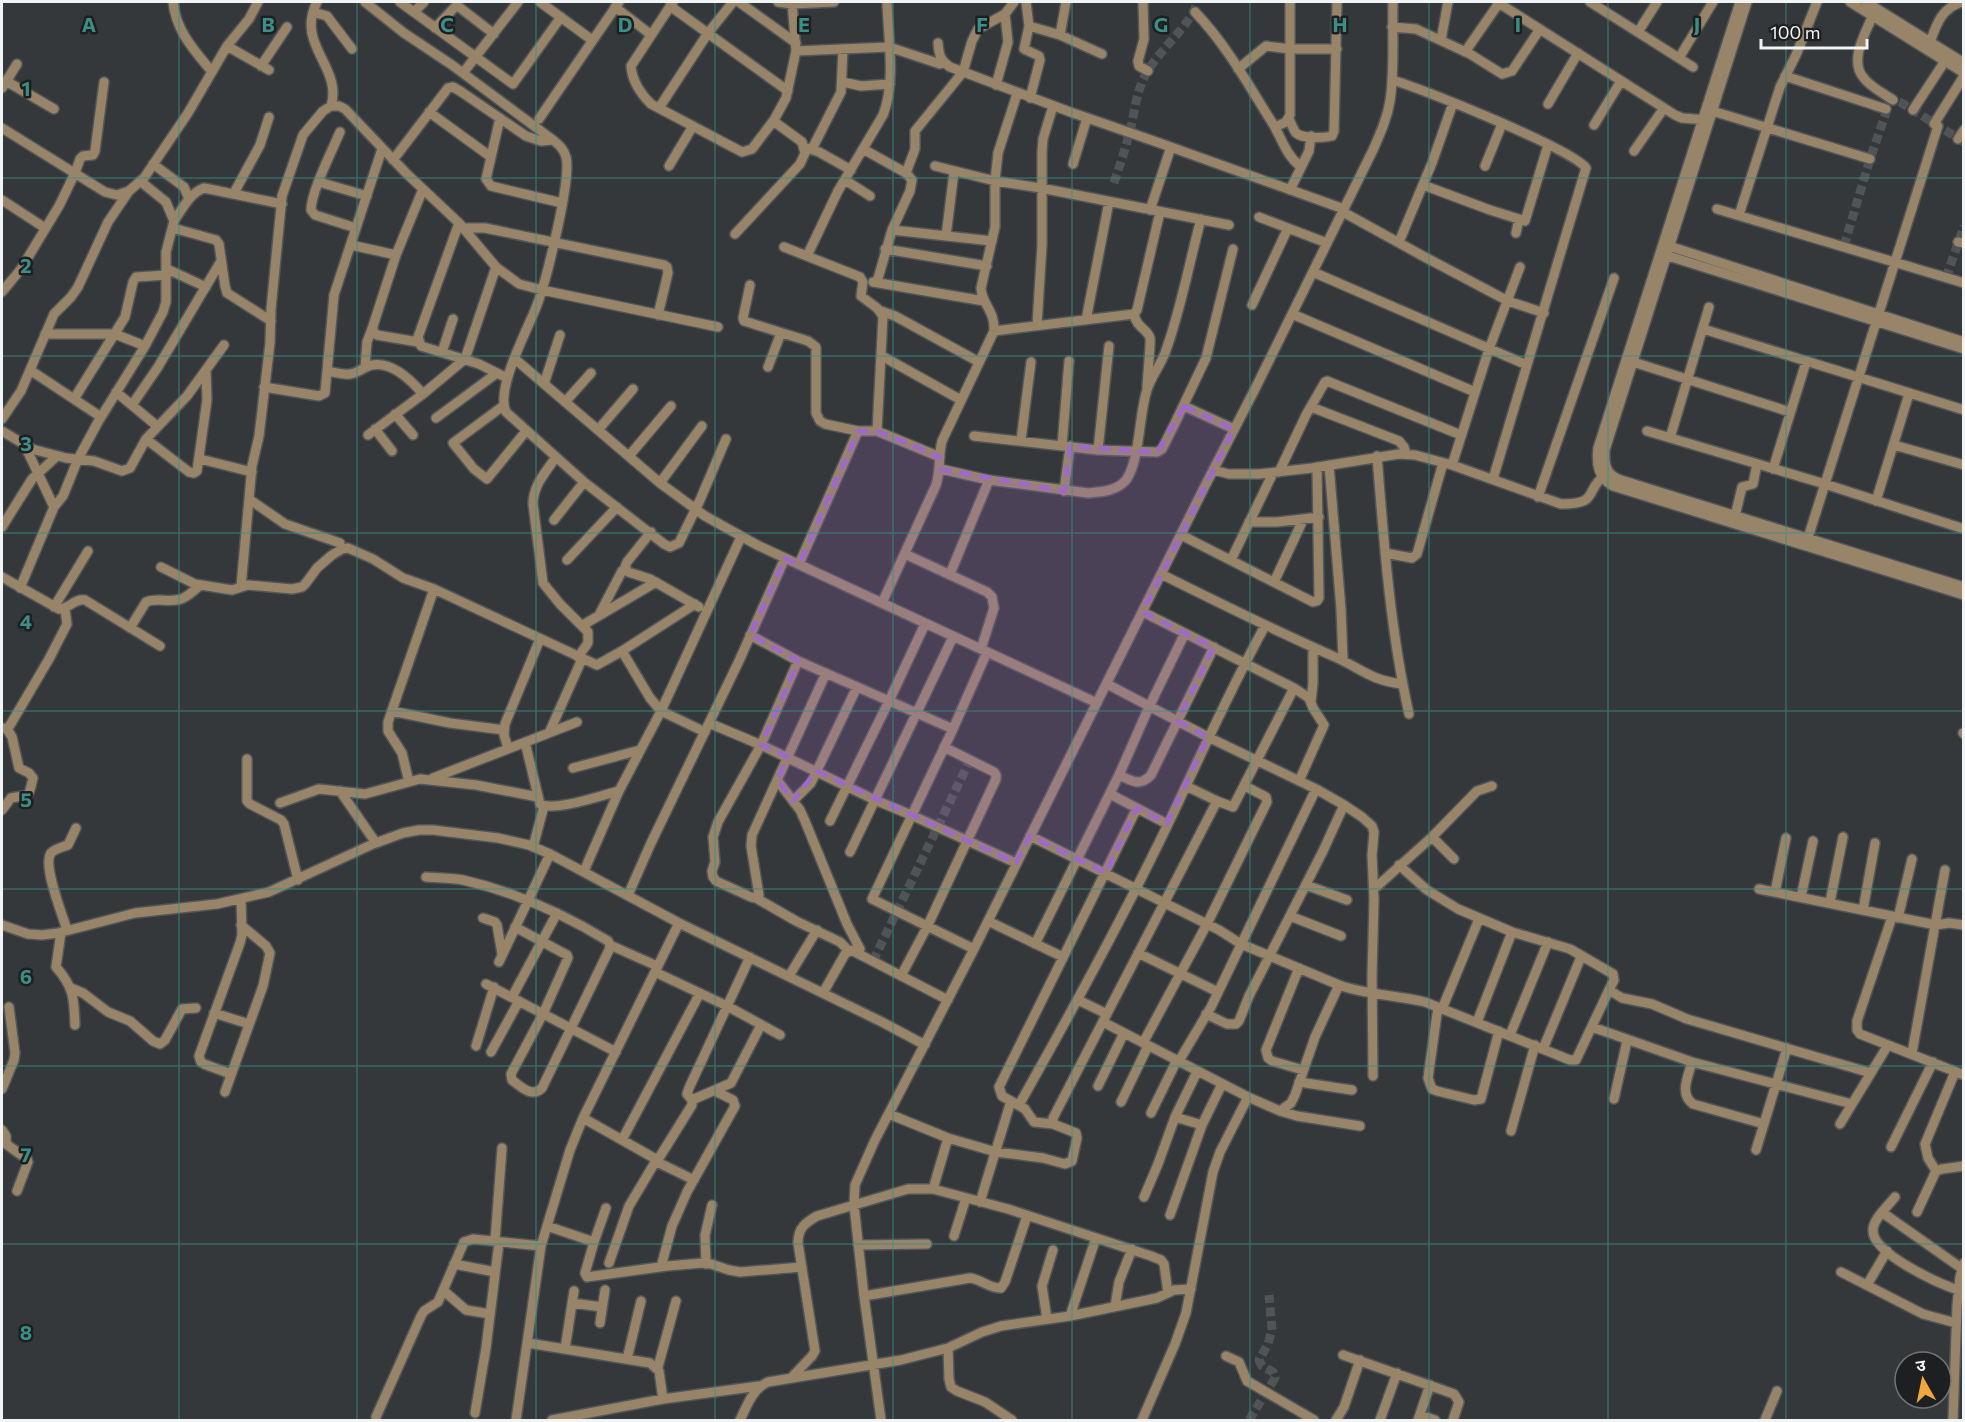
<svg xmlns="http://www.w3.org/2000/svg" width="1965" height="1422" viewBox="0 0 1965 1422" font-family="Commissioner,'Noto Sans Devanagari',sans-serif">
<style>
.lines{fill:none;stroke-linecap:round;stroke-linejoin:round}
.minor-tunnel{stroke:#515456;stroke-width:9;stroke-dasharray:9 4.5;stroke-linecap:butt}
.minor-casing{stroke:#535658;stroke-width:12}
.minor{stroke:#988469;stroke-width:9}
.marked{fill:#9e68cf;fill-opacity:0.2;stroke:#9e68cf;stroke-width:4.5;stroke-dasharray:12 8;stroke-linejoin:round}
.grid{fill:none;stroke:#3c8f89;stroke-width:1.5;stroke-opacity:0.55}
.grid-label{font-size:20px;text-anchor:middle;font-weight:bold;fill:#3c8f89;stroke:#1e1f20;stroke-width:5;stroke-linejoin:round;paint-order:stroke}
</style>
<rect width="100%" height="100%" fill="#35383a"/>
<g class="lines">
<!-- minor-tunnel -->
<path class="minor-tunnel" d="M1114,183C1119,167 1125,151 1129,134C1135,114 1135,95 1145,76C1157,51 1192,25 1197,2
M1844,246L1870,159L1890,101L1893,100L1900,102L1964,142
M1946,278L1964,226
M873,961L970,760
M1249,1420L1275,1378L1273,1372L1262,1366L1259,1360L1268,1344L1272,1330L1269,1295"/>
<!-- minor casing -->
<g class="minor-casing">
<path id="minor" d="M173,2C176,31 194,50 212,72
M317,2C295,45 343,67 331,106
M365,2L404,33L452,65L553,140C559,145 564,149 566,157C572,178 546,281 537,305C528,329 495,389 506,412L584,482L664,544L670,547L679,543L700,500L726,439
M400,2L513,84L561,17
M540,2L592,40
M673,2L631,66C632,81 640,93 651,104L742,152L752,149L774,120
M739,2L796,43
M778,2L792,4L834,2
M1026,2L1029,26L1060,35L1102,54
M1143,2L1144,39L1138,61L1139,66L1148,71
M1497,2L1675,115L1682,118L1707,120
M1590,2L1693,67
M1740,2L1598,448C1596,464 1598,478 1613,486L1964,595
M1747,2L1605,450C1604,465 1606,475 1621,480L1964,587
M1850,2L1964,73
M1866,2L1964,63
M670,6L788,91
M615,7L650,34
M313,12L327,16L352,49
M414,12L424,2
M1195,12C1226,44 1249,86 1273,124C1282,139 1286,155 1300,166
M1873,15C1866,32 1849,60 1863,77C1870,87 1883,93 1893,100
M1029,26L1024,49L1039,56L1040,60L1030,98
M1392,27L1416,29L1470,54L1502,74L1512,71L1540,29
M435,28L455,7H459L494,34
M1638,32L1657,2
M1060,35L1066,2
M1441,40L1448,2
M1930,42C1937,23 1942,8 1962,2
M938,43C939,55 940,60 950,67L1073,113L1151,140L1344,209
M227,46L269,70
M796,51L889,47L940,64
M1465,52L1499,3
M1679,58L1713,2
M261,66L287,27
M1238,69L1266,46L1290,49H1337
M463,73L518,2
M1785,76L1886,109
M6,81L54,109
M843,82L861,86L890,84
M996,85L1008,42L1005,14
M2,88L17,64
M1548,104L1578,53
M659,108L708,33L733,2
M1709,110L1870,159
M1913,110L1945,61
M429,112L491,157
M500,118L486,179L491,186L562,203
M539,119L619,2
M1289,119C1291,123 1293,129 1296,133C1303,139 1324,138 1332,136L1334,131L1337,2
M1934,124L1964,76
M1594,125L1621,81
M1275,127L1286,122L1290,115V2
M2,128L105,192L117,195L129,191L144,178L188,113L227,46L249,19L258,2
M340,132C332,151 311,192 311,210L315,215L356,228
M1958,139L1964,130
M807,148L819,152L851,170
M812,149L841,92L843,49
M863,149L906,173L912,180L910,191L892,230L877,282
M1634,151L1664,108
M393,160L448,88L453,87L460,91L526,136L541,141L553,140
M153,164L184,187L189,199
M1073,164L1087,118
M669,166L693,126
M935,166L995,181L1041,188L1229,225
M1485,166L1502,124
M906,173L915,149V131L963,72L972,41L978,29L1005,14L1014,2
M845,180L870,196
M319,182L367,196
M1423,185L1490,210L1525,221L1548,145
M1290,190L1309,151L1311,136
M234,193L260,145L269,117
M2,200L45,228
M1717,209L1964,283
M1150,210L1171,147
M1343,212L1421,255L1508,301L1544,313
M1739,215L1780,87L1796,55L1817,2
M1259,217L1327,243
M174,221C182,209 190,193 204,188L282,204
M459,223L418,337L421,346L479,364L507,378
M173,228L216,240L219,244L225,286L227,293L271,321
M462,228H485L664,265L667,267L668,273L658,315
M892,230L992,241
M1516,233L1519,219
M735,234L800,164L805,153L802,142L776,123L774,120L786,98L796,51L792,2
M946,236L954,172
M1399,242L1432,163L1453,103
M1958,242L1964,243
M351,245L396,255
M1666,245L1964,342
M784,247L860,277L863,282L861,296L877,308L883,316L877,431
M885,249L987,266
M1662,254L1964,349
M807,256L838,191L883,115C896,82 888,37 887,2
M167,269L206,287
M1313,272L1527,365L1586,168C1574,150 1419,87 1392,80
M873,282L984,301
M750,285L743,318L744,321L808,341L816,347V413L820,421L825,424L858,431H877L940,457
M2,292L21,269L59,206L75,173L80,159L83,156L93,155L95,151L104,82
M1252,305L1288,228
M881,311L895,316L979,362
M1134,314C1137,329 1147,328 1150,338C1151,343 1147,380 1147,388
M1292,314L1475,392
M1086,320L1109,202
M1037,325L1042,245V152L1043,139L1053,106
M1703,329L1964,410
M994,331L1134,314L1137,310L1160,212
M45,334H115L145,346
M418,342L377,335L373,331V326L396,255L423,189
M442,352L453,319
M882,356L961,400
M515,359L660,483L705,516L757,545L1097,703
M1630,361L1790,412
M365,367L367,342L373,326
M768,367L781,333
M30,370L101,417
M327,371C334,372 343,375 350,374C358,373 364,367 372,365C392,361 411,380 423,394
M544,384L560,335
M264,387L319,396L325,393L334,295L382,149
M116,392L157,426
M74,399L125,317L133,282L136,277L167,275
M565,402L591,373
M132,405L158,367L221,261
M503,406L453,443L474,469L487,479L526,431
M1184,406L1234,429
M1311,407L1399,441L1404,447L1406,454
M395,414L413,435
M436,418L497,373
M2,419L21,391L54,314L71,297L78,287L108,222L129,191
M375,429L392,451
M598,430L633,389
M2,431L32,449L66,458L94,461L122,471L130,468L146,439L187,396L224,345
M1647,431L1825,484L1964,529
M368,435L423,394L465,359L496,267
M974,436L1098,450L1157,452L1162,449L1176,421L1206,358L1233,249
M1670,438L1709,307
M146,439L189,472L194,473L197,471L207,400L206,370
M1021,440L1031,362
M1894,445L1964,465
M25,446L54,507
M1062,446L1069,361
M1098,450L1109,346
M629,456L671,406
M1377,456C1384,543 1390,629 1409,714
M556,457C546,472 533,485 533,504L543,583L560,604L588,632V643L578,657
M200,459L252,472
M1329,465L1341,609L1343,660
M1452,465L1489,349L1520,267
M941,469L989,480L1088,493C1101,492 1117,491 1126,480C1140,461 1139,413 1147,390C1151,377 1160,366 1165,353C1181,310 1189,263 1201,219
M1773,469L1806,362
M1213,470L1229,474H1259L1312,468L1399,454L1415,455L1452,465L1561,504C1601,504 1583,491 1606,474
M1279,472L1306,415L1325,382L1327,381L1461,435
M1493,479L1527,365
M660,483L702,426
M1064,491L1070,446
M1538,497L1614,278
M249,499L285,524L340,543
M1876,501L1909,394
M1735,516L1742,487L1753,484L1757,464
M554,520L584,482
M1249,522H1277L1319,517
M2,527L32,479L57,456
M651,532L627,562L625,567L628,572L650,579L699,607
M1181,535L1313,602L1317,601L1319,598L1317,467
M1806,544L1938,126
M1385,553L1412,558L1417,554L1443,463
M905,554L987,592L992,597L994,608L981,649
M567,560L617,507
M1231,560L1273,473
M799,564L858,431
M161,567L195,584L232,590L248,585L292,589L302,587L306,583L317,568L332,555L342,549L348,548L373,559L403,578L434,589L597,665L622,651L695,604
M950,574L989,480
M1161,574C1219,603 1276,631 1335,657C1362,669 1370,680 1402,684
M2,577L59,609C69,609 75,598 85,600L160,646
M1274,582L1303,520
M241,587L252,466L259,436L270,343L271,309L282,196L303,135L323,111L331,106H339L345,109L407,174L459,223L496,267L519,284L542,290L718,327
M20,588L54,507L63,496L78,459L98,422L145,346L163,312L166,302V252L174,221L166,202L140,181
M882,603L936,485C941,470 938,456 942,441L994,331C995,310 982,305 981,288L995,227V181L998,153L1017,94
M54,607L88,551
M1143,612L1294,688L1233,807L1217,801L1186,786
M599,615L622,571
M583,625L656,582
M130,628L146,602C157,597 169,603 181,599C188,597 195,589 201,585
M750,635L798,661L953,729
M622,651L650,698L661,711L705,732
M798,661L761,745L718,822L713,837L715,862L712,871L713,877L716,881L751,897L756,898L759,895L751,846L752,835L826,673
M1107,684L1208,737L1316,789L1344,805L1323,851L1249,996L1239,1021L1236,1024H1227L1206,1014
M1294,688L1309,698L1313,708L1324,725L1299,781
M1311,702L1313,683V648
M392,711L450,723L504,730
M709,723L761,745L875,800L911,815L1016,863
M2,728L7,729L9,727L49,659L67,624L65,609
M549,733L582,659
M1963,733L1964,734
M525,742L540,804C555,812 602,795 619,791
M508,748L504,735L505,724L540,639
M247,759V801L250,804L281,820L284,824L298,880
M573,768L640,750
M1119,775C1132,781 1140,787 1151,775L1214,647
M433,778L577,722
M777,780L800,810L805,821L847,924L860,949L858,953
M409,782L402,753L388,731V722L434,589
M340,791L376,843
M1110,794L1167,824
M793,801L811,783L857,687
M280,803L319,789L365,794L420,779L476,785L538,797
M1344,805L1362,817L1372,826L1374,832L1372,855L1374,900L1372,975L1373,1076
M2,810L11,798C31,794 28,799 33,778L29,773L19,768L12,737L7,729
M830,821L889,701L925,624
M1030,836L1219,930L1241,944L1339,985C1366,995 1397,995 1425,1002L1570,1060H1576L1609,990L1614,980L1613,974L1570,949L1512,932L1458,909L1427,890L1399,865
M1432,837L1454,859
M533,847L544,806
M850,852L953,637
M584,871L619,791L661,711L741,537
M426,877C438,878 452,878 463,880C516,892 562,913 608,941L610,945L609,950L542,1088C532,1098 521,1087 512,1080L511,1074L543,1014L568,958L567,955L515,927
M1306,885L1347,900
M1374,889L1432,837L1477,791L1492,786
M1759,889L1936,925L1949,923L1964,925
M1775,892L1786,838
M628,895L651,843L739,661L785,558
M1801,897L1813,841
M756,898L796,921L840,942L845,947
M1830,902L1843,837
M1863,910L1875,843
M1290,916L1341,936
M1892,917L1857,1021V1030L1860,1034L1964,1075
M483,918L495,922L497,925L502,954
M1898,918L1912,859
M988,921L1063,957
M2,925L28,934L42,935L58,933L135,913L217,904L269,892L373,844L403,833L419,830H433L498,838L529,845L550,854L679,923L882,1022L925,1045
M67,930C63,916 42,865 51,853C54,849 63,847 68,845L76,828
M61,932L56,967C74,987 74,999 75,1025
M1035,944L1119,775L1149,707L1185,633
M610,945L657,966
M974,949L872,899L953,729L987,652
M1138,953L1218,992
M499,962L550,854
M1299,968L1266,1050L1268,1058L1272,1061L1303,1070
M655,972L727,1006L780,1035
M789,976L817,930
M901,976L927,927L996,779V775L994,772L944,747
M486,984L616,1052
M71,988L83,993L108,1012L130,1021L153,1041L160,1044L165,1040L182,1009L196,1008
M1609,990L1622,998L1652,1004L1687,1019L1871,1073
M823,993L845,954L851,950L948,1000
M512,997L557,913
M1078,1000L1107,1014
M1438,1007L1428,1078L1432,1089L1437,1091L1474,1100L1481,1099L1499,1031
M1442,1009L1479,919
M214,1013L249,1024
M1103,1022L1248,1097L1280,1111L1297,1116L1360,1126
M1477,1022L1512,932
M1592,1027L1692,1062L1852,1104
M1510,1035L1548,942
M1143,1043L1207,924L1267,802L1266,797L1245,786
M476,1046L494,987
M1543,1049L1581,957
M491,1052L519,1001
M1912,1053L1945,870
M1179,1061L1211,1007L1316,789
M1692,1062C1688,1077 1679,1094 1693,1104L1764,1124
M1197,1072L1175,1117L1202,1125L1222,1084
M231,1074L204,1064L201,1062L199,1056L240,943L242,935L241,899
M1299,1082L1352,1090
M1098,1086L1124,1033
M2,1089L14,1060L15,1053L9,1007
M225,1092L263,986L270,953L266,946L241,925
M1614,1099L1627,1041
M692,1100L731,1083L761,1025
M1121,1102L1148,1046
M1019,1105C1078,1000 1136,894 1186,786C1212,731 1236,678 1265,626
M1280,1111L1291,1103L1295,1095L1315,1037L1339,985
M1151,1113L1177,1060
M889,1114L948,1138L996,1152L1043,1158L1065,1164L1072,1161L1077,1138L1076,1133L1053,1124V1118L1217,801
M583,1118L654,1158H659L692,1105V1100L687,1094L689,1088L750,957
M1053,1124L1034,1122L1025,1109L1002,1096L999,1087L1137,808
M1840,1124L1888,1045
M2,1130L6,1136V1144L27,1159L28,1162L17,1191
M1511,1131L1535,1045
M622,1140L700,993
M1891,1147L1933,1062
M1756,1150L1787,1048
M655,1161L694,1180
M1936,1171L1928,1158L1925,1144L1955,1072
M933,1189L948,1138
M1144,1197L1158,1164L1175,1117
M1895,1197C1888,1206 1872,1220 1873,1231C1873,1254 1940,1284 1958,1290
M980,1202L1011,1101
M606,1208L594,1242L585,1273L587,1277L667,1266L703,1263L711,1264L729,1270L740,1272L802,1267
M1917,1212L1936,1171L1942,1169L1964,1166
M1883,1213L1964,1270
M1170,1215L1202,1125
M547,1226L594,1242
M954,1236L966,1198
M495,1241L502,1148
M858,1245L927,1244
M609,1263L629,1206L657,1159
M454,1264L495,1272
M706,1264L705,1235L712,1205
M661,1267L672,1226L687,1192L735,1106L733,1100L715,1091
M1841,1272L1923,1314L1956,1323
M1867,1285L1887,1251
M444,1291L466,1310L490,1314
M864,1296L970,1278C981,1279 990,1289 1001,1288L1005,1282L1027,1216
M572,1303L602,1307
M1115,1306L1119,1282L1132,1249
M1070,1316L1096,1238
M1047,1319L1042,1286L1053,1250
M600,1323L605,1290
M528,1343L650,1363L659,1371L663,1399
M948,1348L949,1379L951,1387L957,1391L985,1402L1012,1420
M565,1349L574,1291
M1343,1355L1454,1394L1459,1402L1453,1420
M1226,1356L1239,1362L1247,1381L1314,1420
M627,1359L641,1301
M658,1367L676,1301
M791,1378L812,1356L815,1351L798,1243C798,1228 805,1223 817,1216L908,1189H933L1008,1209L1151,1256L1161,1260L1164,1264L1168,1293
M475,1413L486,1348L499,1242
M1420,1415L1435,1420
M376,1417L421,1316L424,1311L438,1302L464,1242L473,1239L541,1246
M516,1420L541,1246L570,1150L583,1118L679,923
M552,1420L663,1399L759,1386
M740,1420C747,1406 752,1389 768,1382L901,1360L948,1348L982,1332L1001,1326L1070,1316L1157,1298L1174,1290L1191,1289
M881,1420L864,1296L854,1205L855,1185L875,1140L974,949L1204,488L1256,387L1373,150C1380,134 1387,119 1390,101C1395,69 1392,34 1393,2
M1142,1420L1175,1344L1186,1313L1213,1172L1220,1152L1248,1097
M1336,1420L1344,1407L1360,1360
M1380,1420L1397,1373
M1418,1420L1430,1385
M1765,1420L1777,1391
M1953,1420L1957,1306L1960,1277L1964,1263"/>
</g>
<!-- minor -->
<use href="#minor" class="minor"/>
</g>
<!-- marked area -->
<path class="marked" d="M1184,406L1234,429L1143,612L1214,647L1178,721L1208,737L1167,824L1137,808L1106,873L1030,836L1016,863L816,771L793,801L777,780L787,757L761,745L798,661L750,635L785,558L799,564L858,431H877L910,444L940,457L941,469L1064,491L1070,446L1157,452Z"/>
<!-- grid -->
<path class="grid" d="M179,2V1420M357,2V1420M536,2V1420M715,2V1420M893,2V1420M1072,2V1420M1250,2V1420M1429,2V1420M1608,2V1420M1786,2V1420M2,178H1964M2,356H1964M2,533H1964M2,711H1964M2,889H1964M2,1066H1964M2,1244H1964"/>
<g class="grid-label">
<text x="89" y="32">A</text>
<text x="268" y="32">B</text>
<text x="447" y="32">C</text>
<text x="625" y="32">D</text>
<text x="804" y="32">E</text>
<text x="982" y="32">F</text>
<text x="1161" y="32">G</text>
<text x="1340" y="32">H</text>
<text x="1518" y="32">I</text>
<text x="1697" y="32">J</text>
<text x="26" y="96">1</text>
<text x="26" y="273">2</text>
<text x="26" y="451">3</text>
<text x="26" y="629">4</text>
<text x="26" y="807">5</text>
<text x="26" y="984">6</text>
<text x="26" y="1162">7</text>
<text x="26" y="1340">8</text>
</g>
<!-- border -->
<rect width="1965" height="1422" fill="none" stroke="#f1f4f5" stroke-width="6"/>
<!-- north arrow -->
<g transform="translate(1923 1380) rotate(351)"><circle r="28" fill="#1e1f20" stroke="#727475" stroke-width="1.5"/>
<path d="M0-4.5L10 22L0 15L-10 22Z" fill="#eea83c"/>
<text y="-9" font-size="16" font-weight="bold" text-anchor="middle" fill="#f1f4f5">उ</text>
</g>
<!-- scale -->
<path d="M1761 39v9h106v-9" fill="none" stroke="#f1f4f5" stroke-width="3"/>
<text x="1770" y="39" font-size="18" fill="#f1f4f5" stroke="#1e1f20" stroke-width="4.5" paint-order="stroke">100 m</text>
</svg>
